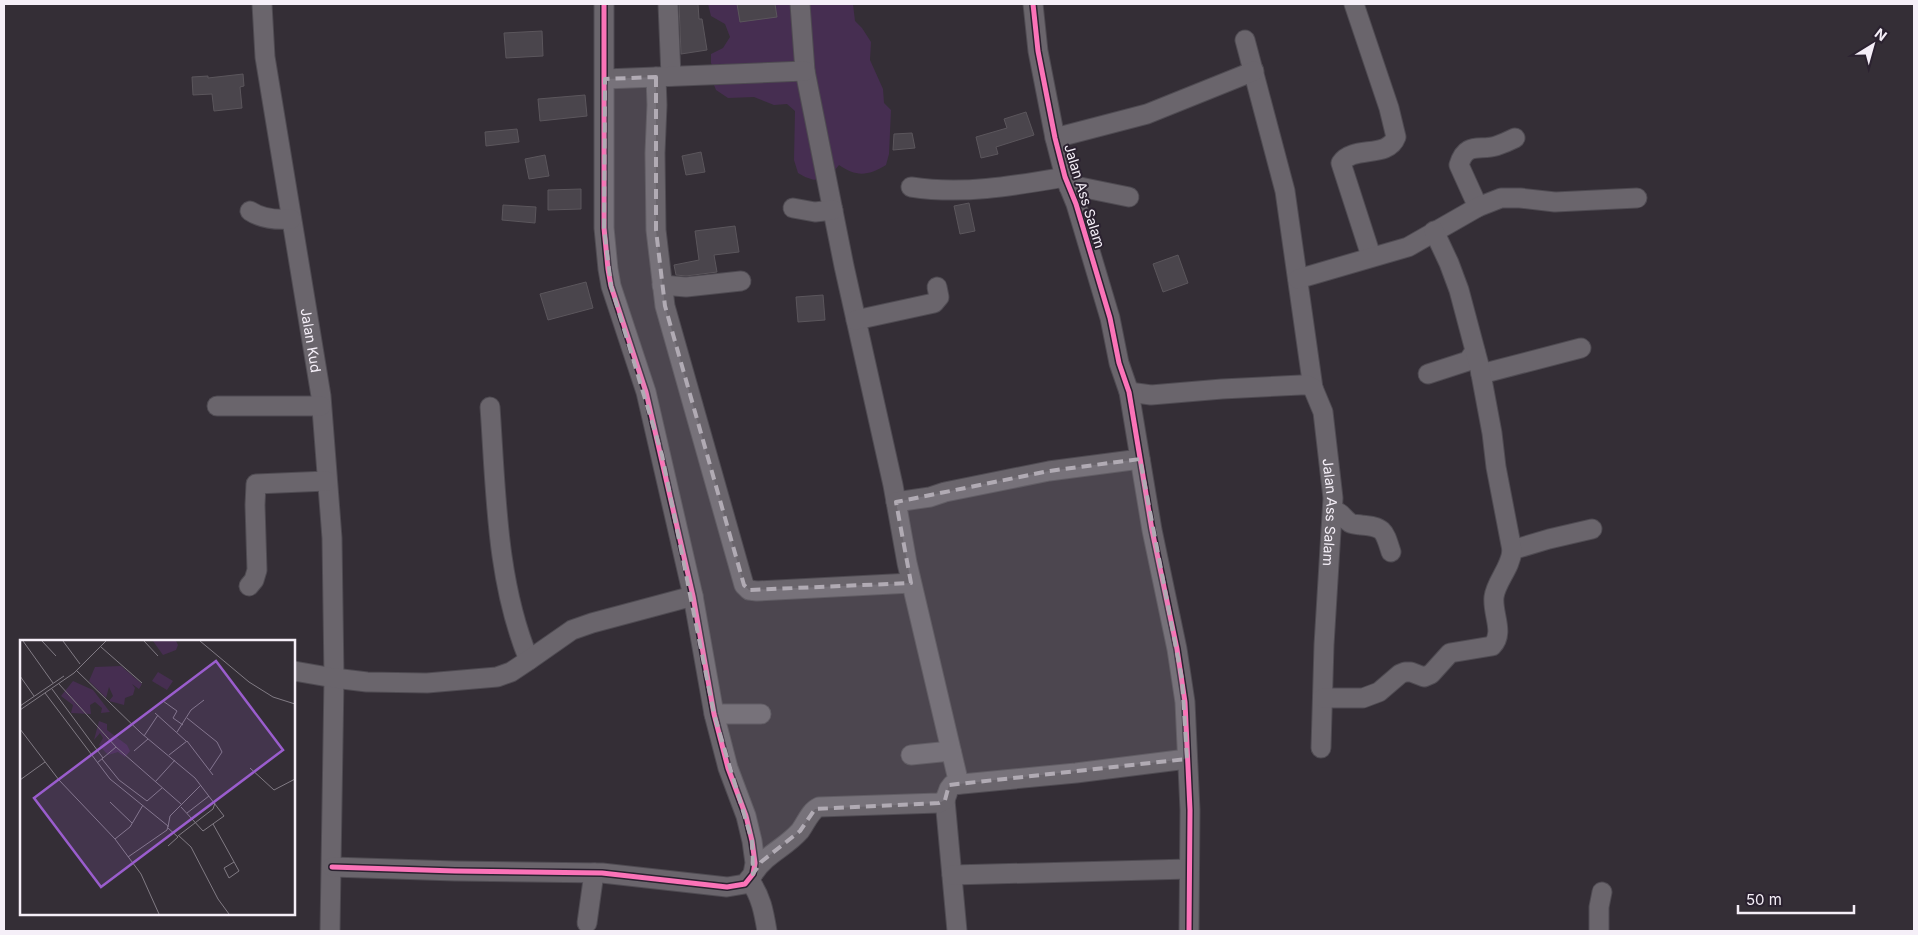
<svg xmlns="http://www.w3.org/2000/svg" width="1918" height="935" viewBox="0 0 1918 935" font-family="Inter,sans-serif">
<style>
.green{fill:#462e51}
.building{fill:#4a454c;stroke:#5b565c}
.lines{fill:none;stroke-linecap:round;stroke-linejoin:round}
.minor-casing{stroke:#4f4b52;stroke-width:21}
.minor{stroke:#6a656c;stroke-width:19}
.cycleway-casing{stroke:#2b2230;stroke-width:8}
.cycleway{stroke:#fb73b8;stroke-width:5}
.marked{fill:#b1abb4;fill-opacity:0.2;stroke:#b1abb4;stroke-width:4;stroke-dasharray:10 6;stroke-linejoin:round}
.labels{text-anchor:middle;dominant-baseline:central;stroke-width:4;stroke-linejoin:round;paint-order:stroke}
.street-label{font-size:14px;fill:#f5eff8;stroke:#2b2230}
.inset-road{fill:none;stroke:#817b84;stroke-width:1}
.view{fill:#9a5dcd;fill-opacity:0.15;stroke:#9a5dcd;stroke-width:2.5}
.inset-edge{fill:none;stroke:#f5eff8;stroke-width:2.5}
</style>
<rect width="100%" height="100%" fill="#342e36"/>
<!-- green -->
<path class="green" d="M708,4H853L855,21L862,28L871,42L870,60L883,89L884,103L891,110L889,154L886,165C868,176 856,177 839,165C826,182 816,184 798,173L794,160L795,111L787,104L774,105L754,97L728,98L716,90L712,80L714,69L711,63V54L723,48L730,37L725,24L711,16Z"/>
<!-- building -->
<path class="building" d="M679,4H698L699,19H702L707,50L681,54Z
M737,4H775L777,17L740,22Z
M542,31L543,56L506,58L504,33Z
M243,74L244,86L240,87L242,108L214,111L212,94L193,95L192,77L208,76V78Z
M585,95L587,116L540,121L538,99Z
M1026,112L1034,135L996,147L998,154L981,158L976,137L1007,128L1004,119Z
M517,129L519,142L486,146L485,132Z
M912,133L915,148L893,150L894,134Z
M701,152L705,172L686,175L682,156Z
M545,155L549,176L529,179L525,159Z
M581,189V209L548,210V190Z
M969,203L975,231L960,234L954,206Z
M503,205L536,207L535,223L502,220Z
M735,226L739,252L714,255L717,272L686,276L676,275L674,265L699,260L695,231Z
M1178,255L1188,283L1163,292L1153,264Z
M586,282L593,308L548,320L540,294Z
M823,295L825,320L798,322L796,297Z"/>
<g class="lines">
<!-- minor casing -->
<g class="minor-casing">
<g id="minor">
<path id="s1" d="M262,4L265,57L321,396L332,538L334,678L330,931"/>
<path d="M668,4L671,76"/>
<path d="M800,4L805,71L844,266L893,485L907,563L959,784"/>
<path d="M1033,4L1038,51L1055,138L1065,177L1076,204L1110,318L1119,363L1129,392L1152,530L1177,649L1185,702L1190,810L1189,931"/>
<path d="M1354,4L1389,108L1396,137C1388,159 1353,145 1341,163L1371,256"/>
<path d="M1245,40L1285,191L1313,388"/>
<path d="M656,77L657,105L655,153L656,230L665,306L744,585L749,590L757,591L911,583"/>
<path d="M605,79L805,71"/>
<path d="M1055,138L1147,114L1254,71"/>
<path d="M911,187C963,195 1013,186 1065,177"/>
<path d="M1069,187H1080L1129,197"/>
<path d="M1478,207L1459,165C1466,141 1480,151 1496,146C1502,144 1509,141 1515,138"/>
<path d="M793,208L815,212L833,210"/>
<path d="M250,211C262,219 278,220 291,219"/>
<path d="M1298,279L1408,247L1478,207L1501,198H1520L1555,202L1637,198"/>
<path d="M662,285L686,287L741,281"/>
<path d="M856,320L934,303L939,297L937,287"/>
<path d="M1428,374L1468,361L1475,351"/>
<path d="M1481,374L1581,348"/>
<path id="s2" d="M1129,392L1151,395L1222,389L1301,385H1307L1313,388L1323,412L1333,498L1324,645L1321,748"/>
<path d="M217,406H321"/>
<path d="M490,407C496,491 496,581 529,660"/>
<path d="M896,502L930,497L945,492L1049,471L1140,459"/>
<path d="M1333,511C1342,512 1342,517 1349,522C1352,525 1357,524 1361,525C1384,527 1384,530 1391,552"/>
<path d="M1512,550L1549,539L1592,529"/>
<path d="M249,586L254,580L257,570L255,505L256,484L327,481"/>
<path d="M294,671L334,678L367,682L427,683L497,677L511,672L529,660L572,630L592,623L693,596"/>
<path d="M1323,698H1363L1379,692L1400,674L1405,672H1411L1424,677L1431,674L1450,653L1492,646C1505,633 1492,614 1494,597C1496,581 1511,568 1512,550L1496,467L1492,433L1480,369L1459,290L1449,263L1434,231"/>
<path d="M714,714H761"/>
<path d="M911,755L951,751"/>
<path d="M945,800L957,931"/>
<path d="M332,867L455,871L602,873L727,887L745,884L753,874L755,863L752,841L746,816L728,768L714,714L693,596L646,392L611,286L608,269L604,228V4"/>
<path d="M753,874C767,853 784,849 800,831C806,823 810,811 819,807L939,803L945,800L949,789L952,785L1076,773L1187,759"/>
<path d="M952,875L1189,869"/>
<path d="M749,880C761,895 764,913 767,931"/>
<path d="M587,923L594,873"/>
<path d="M1599,931V907L1602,892"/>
</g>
</g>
<!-- minor -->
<use href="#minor" class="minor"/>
<!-- cycleway casing -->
<g class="cycleway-casing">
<path id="cycleway" d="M1033,4L1038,51L1055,138L1065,177L1076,204L1110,318L1119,363L1129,392L1152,530L1177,649L1185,702L1190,810L1189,931
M332,867L455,871L602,873L727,887L745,884L753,874L755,863L752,841L746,816L728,768L714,714L693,596L646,392L611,286L608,269L604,228V4"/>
</g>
<!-- cycleway -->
<use href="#cycleway" class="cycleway"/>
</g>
<!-- marked area -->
<path class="marked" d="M656,77V230L665,306L744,585L749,590L911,583L896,502L1049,471L1140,459L1182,679L1187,759L949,785L945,800L939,803L815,809L800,831L761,862L753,874L752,841L714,714L662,455L611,286L604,228L605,79Z"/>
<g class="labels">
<!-- street labels -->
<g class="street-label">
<text transform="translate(1085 196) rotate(73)">Jalan Ass Salam</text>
<text stroke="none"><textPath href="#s1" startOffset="340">Jalan Kud</textPath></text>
<text stroke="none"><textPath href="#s2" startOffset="312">Jalan Ass Salam</textPath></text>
</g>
</g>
<!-- overview -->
<g transform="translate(20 640)">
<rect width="275" height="275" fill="#342e36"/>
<path d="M133,1H156L158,5L156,10L143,15ZM101,26L122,44L119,49L112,44L115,48L113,55L105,58L104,65L89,61L93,56L89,47L86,58L69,41L75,27ZM138,32L153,41L147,50L132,41ZM53,41L73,50L90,72L81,73L82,68L75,62L70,65L71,74L51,73L53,65L41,56ZM79,81L87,84V90L107,105L110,111L105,117L98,112L88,115L79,105L83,98L80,93L74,100Z" fill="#462e51"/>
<path class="inset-road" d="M3,1L33,43M22,1L36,16M43,1L60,24M124,1L138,16M180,1L229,42L253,57L275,64M81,7L122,43M57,31L121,93L175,138L204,176L183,191L161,167M0,36L14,56M39,44L96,107L161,164M32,49L83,118M25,53L90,139L148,186L147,190L108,217M143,61L157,71L153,78L163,85M0,66L44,36M0,70L54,33L86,1M135,73L166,101M167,78L197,102L202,112L190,130M0,89L39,140L95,199L121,234L139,274M157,92L171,70L184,60M124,96L138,75M114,111L128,99M149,115L167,101L193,135M82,119L99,140L127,161L142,148M77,123L96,107M230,128L254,150L275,139M0,140L25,122M135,142L155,120M90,162L112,183M167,173L189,156M193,184L208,211L219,231L209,238L204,228L214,222M148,187L150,176L181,145M158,195L171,207L198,259L209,274M158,196L193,169L195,163M95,199L110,187L123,165M148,206L158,197L148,188"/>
<path class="view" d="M196,21L263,110L81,247L14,158Z"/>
<rect width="275" height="275" class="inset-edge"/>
</g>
<!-- border -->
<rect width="1918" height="935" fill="none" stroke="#f5eff8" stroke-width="10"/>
<!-- north arrow -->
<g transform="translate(1873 45) rotate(37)" stroke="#2b2230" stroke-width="4" paint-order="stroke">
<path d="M0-4L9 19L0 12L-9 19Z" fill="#f5eff8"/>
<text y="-8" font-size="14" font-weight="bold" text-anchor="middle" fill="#f5eff8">N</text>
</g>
<!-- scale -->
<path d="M1738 905v8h116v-8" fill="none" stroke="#f5eff8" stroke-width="2.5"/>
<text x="1746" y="905" font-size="15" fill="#f5eff8" stroke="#2b2230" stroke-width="4" paint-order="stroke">50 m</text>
</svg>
